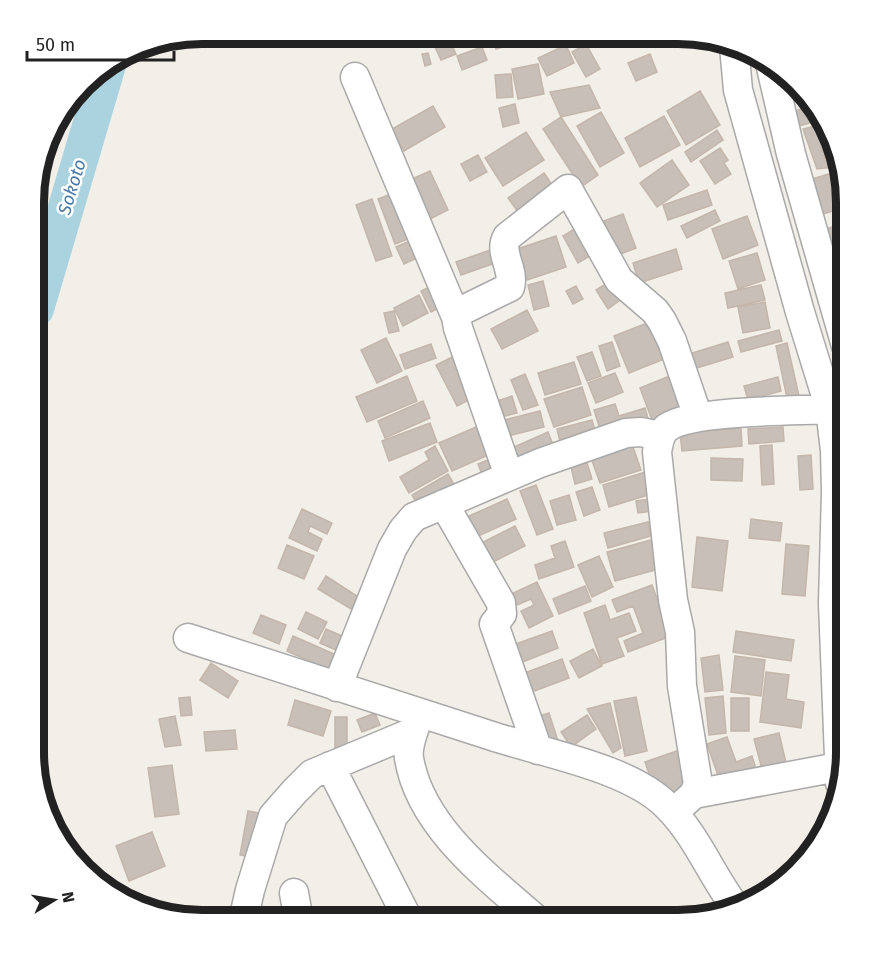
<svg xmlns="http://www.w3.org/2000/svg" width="879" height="954" viewBox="0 0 879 954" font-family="'Fira Sans',sans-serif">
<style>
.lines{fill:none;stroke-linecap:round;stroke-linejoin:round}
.river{stroke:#aad3df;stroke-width:36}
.building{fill:#c7bfb8;stroke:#c4b6ab;stroke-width:1.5}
.minor-casing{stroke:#a9a9a9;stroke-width:31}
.minor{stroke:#fff;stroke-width:28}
.labels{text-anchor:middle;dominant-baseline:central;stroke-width:5;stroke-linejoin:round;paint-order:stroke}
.water-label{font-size:18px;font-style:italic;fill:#4a7aab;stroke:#fff}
.rim{fill:none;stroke:#222;stroke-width:8}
</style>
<rect width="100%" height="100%" fill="#f2efe9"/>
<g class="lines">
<!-- river -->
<path class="river" d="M36,309L108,65"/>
</g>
<!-- building -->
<path class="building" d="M429,34H447L456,54L441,60Z
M491,34H521L523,41L496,49Z
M615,34H640L641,35L621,46Z
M586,44L600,69L586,77L572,52Z
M566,45L574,63L547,76L538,58Z
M482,47L487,60L462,70L457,56Z
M428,53L431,64L425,66L422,54Z
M650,54L657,72L636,81L628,63Z
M538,64L544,94L518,99L512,69Z
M775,69L800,92L782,98Z
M511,74L513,97L497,98L495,75Z
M589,85L600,108L561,117L550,92Z
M700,91L720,125L686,145L667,111Z
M515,104L519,123L503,127L499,108Z
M813,104L818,108L821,118L817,119Z
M433,106L445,127L404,151L392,129Z
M808,107L813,122L799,126L795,111Z
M601,112L624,153L600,167L577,126Z
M664,116L680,145L640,167L625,138Z
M561,117L598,175L581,187L543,129Z
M820,125L833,167L817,169L803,129Z
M717,130L723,140L691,162L685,152Z
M526,132L544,160L503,186L485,158Z
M720,148L728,160L724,163L731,174L715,184L700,161Z
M478,155L487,172L470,181L461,164Z
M672,160L689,185L657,207L640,183Z
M838,168L843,183L838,185L834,170Z
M430,171L448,210L428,220L410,180Z
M544,173L553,186L518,212L508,198Z
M832,173L842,208L823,214L812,179Z
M707,190L712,205L668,220L663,205Z
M396,192L413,237L395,244L378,199Z
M372,199L392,256L376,261L356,205Z
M715,210L720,221L687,238L681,226Z
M623,214L636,248L618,255L604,221Z
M747,216L758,245L723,259L712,229Z
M584,223L600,250L578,263L563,236Z
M843,224L846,234V254L832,258L825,229Z
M556,236L566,267L527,280L517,249Z
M412,240L419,257L404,264L396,247Z
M496,248L501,261L461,275L456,262Z
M676,249L682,269L639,283L633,263Z
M757,253L765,280L738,289L729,261Z
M846,257V278L836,280L832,260Z
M615,278L627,295L608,309L596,290Z
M543,281L549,306L534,310L528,285Z
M433,285L443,306L431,312L421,291Z
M761,285L765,300L728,308L725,293Z
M576,286L583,299L573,304L566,291Z
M419,295L428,313L403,326L394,308Z
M765,302L770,328L743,333L738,307Z
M527,310L538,331L502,349L491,329Z
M394,311L399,331L389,333L384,313Z
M655,320L669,357L629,373L614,336Z
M779,330L782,341L741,352L738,341Z
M386,338L402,371L377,383L361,350Z
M612,342L620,366L607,371L599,346Z
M728,342L733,357L690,370L686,355Z
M787,343L799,396L787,398L776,346Z
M431,344L436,358L405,369L400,355Z
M592,352L601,376L587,381L577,357Z
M458,354L479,395L457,406L436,365Z
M574,362L581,384L545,395L538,373Z
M615,373L623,392L596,403L588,383Z
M677,373L692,413L655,428L640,388Z
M525,374L538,405L523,410L511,380Z
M407,376L417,401L367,422L356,397Z
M778,377L781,391L748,400L744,386Z
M582,387L591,415L554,427L544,399Z
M512,396L517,413L501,417L497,401Z
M423,401L430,418L385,438L378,421Z
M615,404L619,416L645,408L650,425L603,439L594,410Z
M540,411L544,427L508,436L504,420Z
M592,420L598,441L562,450L557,429Z
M430,423L437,442L389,461L382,441Z
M483,424L495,452L452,471L439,443Z
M783,427L784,441L749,444L748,429Z
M741,428L742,446L682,451L680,433Z
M548,432L556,452L520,468L512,448Z
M632,444L641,470L600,483L591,458Z
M772,445L774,484L762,485L760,446Z
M435,446L448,471L409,493L400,477L429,460L425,452Z
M811,455L813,489L800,490L798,456Z
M711,458L743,459L742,481L711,480Z
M490,459L496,473L483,477L478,464Z
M587,463L592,479L575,484L571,467Z
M652,470L658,492L609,507L603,485Z
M448,474L455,486L419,507L412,495Z
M536,485L553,529L537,535L520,491Z
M592,487L600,510L584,516L576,492Z
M569,495L576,520L557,525L550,501Z
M507,499L516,519L476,537L467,517Z
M650,499L652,511L638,513L636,501Z
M302,509L332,523L327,534L310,526L308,532L322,539L317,551L289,538Z
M751,519L782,523L780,541L749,538Z
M648,522L651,536L608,548L604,533Z
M515,526L525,546L487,565L477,545Z
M697,537L728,541L722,591L692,587Z
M651,540L659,569L615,581L607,552Z
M565,541L574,567L539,579L535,565L555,558L551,546Z
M786,544L809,546L805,596L782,594Z
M287,545L314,556L304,579L278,568Z
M599,556L613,587L592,597L578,565Z
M326,576L363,600L356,612L318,589Z
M537,582L553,616L529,628L521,611L534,605L531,599L517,605L511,594Z
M652,585L671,636L628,652L624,641L643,633L633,606L617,612L612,600Z
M585,586L591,601L559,614L553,599Z
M605,605L610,620L629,613L636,631L617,638L624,656L602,664L584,613Z
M306,612L327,622L318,639L298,629Z
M261,615L286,625L279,644L253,633Z
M326,629L351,640L345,654L320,643Z
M552,631L558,648L520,663L513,645Z
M736,631L794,640L791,661L733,652Z
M293,636L343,658L337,673L287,651Z
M593,649L602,666L579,678L570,661Z
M719,655L723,690L705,692L701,658Z
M735,656L765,660L761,696L731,692Z
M562,659L569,678L529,693L522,674Z
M211,663L238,681L228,698L200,680Z
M766,672L789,675L786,699L804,702L801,728L760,722Z
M723,696L726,733L709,735L705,698Z
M190,697L192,715L181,716L179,698Z
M636,697L647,751L625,756L614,701Z
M731,698H749V731H731Z
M295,700L331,711L323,736L288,725Z
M610,703L621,748L613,753L587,709Z
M375,713L380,725L362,732L357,720Z
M549,713L559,744L545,748L536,717Z
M587,715L596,729L571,747L561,732Z
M175,716L181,745L165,747L159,719Z
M335,717H347V751H335Z
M235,730L237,749L206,751L204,732Z
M779,733L787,767L763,773L754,739Z
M727,737L736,762L752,756L758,775L722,787L707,744Z
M688,747L695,791L657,797L645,762Z
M172,765L179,814L155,817L148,768Z
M248,811L264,814L256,858L240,855Z
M152,832L165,866L129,881L116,846Z"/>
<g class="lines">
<!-- minor casing -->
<g class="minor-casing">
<path id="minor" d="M734,46L738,90L800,312L830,409L835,450L836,491L833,603L840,783
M770,63L791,154L846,346
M355,77L456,317L458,328L509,476
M456,317L461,311L510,287C515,269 498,253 507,237L568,189L619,280L655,311L662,321L672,341L698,417
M444,504L501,603L502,614L494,624L538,750
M188,638C289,671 390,704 492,736C543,753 631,768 668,807C696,835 711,874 734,905
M337,687L392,549L403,530L414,517L540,463L626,433L641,432L660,436
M418,718C414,730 407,746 409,758C420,827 489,878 538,921
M330,766L409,921
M694,794L698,784L682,686L680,632L673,600L657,452C659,443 659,433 668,427C693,410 795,411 830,409
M683,804L694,794L838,767
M294,893L299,921
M243,921L250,890L273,816L295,791L312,774L413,732"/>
</g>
<!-- minor -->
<use href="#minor" class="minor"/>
</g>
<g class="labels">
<!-- water labels -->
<g class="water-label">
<text transform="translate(72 187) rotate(-73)">Sokoto</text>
</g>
</g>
<!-- crop -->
<path d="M0 0H879V954H0ZM202 44H678A158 158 0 0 1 836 202V752A158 158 0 0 1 678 910H202A158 158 0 0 1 44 752V202A158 158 0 0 1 202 44Z" fill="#fff" fill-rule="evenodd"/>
<path class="rim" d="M202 44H678A158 158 0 0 1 836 202V752A158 158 0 0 1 678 910H202A158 158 0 0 1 44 752V202A158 158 0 0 1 202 44Z"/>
<!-- north arrow -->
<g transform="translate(54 900) rotate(79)" stroke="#ffffff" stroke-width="4.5" paint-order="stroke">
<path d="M0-4.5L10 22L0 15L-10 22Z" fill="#222222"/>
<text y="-9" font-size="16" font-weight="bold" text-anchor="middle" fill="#222222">N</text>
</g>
<!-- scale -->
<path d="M27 51v9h147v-9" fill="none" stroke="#222222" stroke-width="3"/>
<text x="36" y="51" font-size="18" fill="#222222" stroke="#ffffff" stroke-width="4.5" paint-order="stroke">50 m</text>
</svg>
